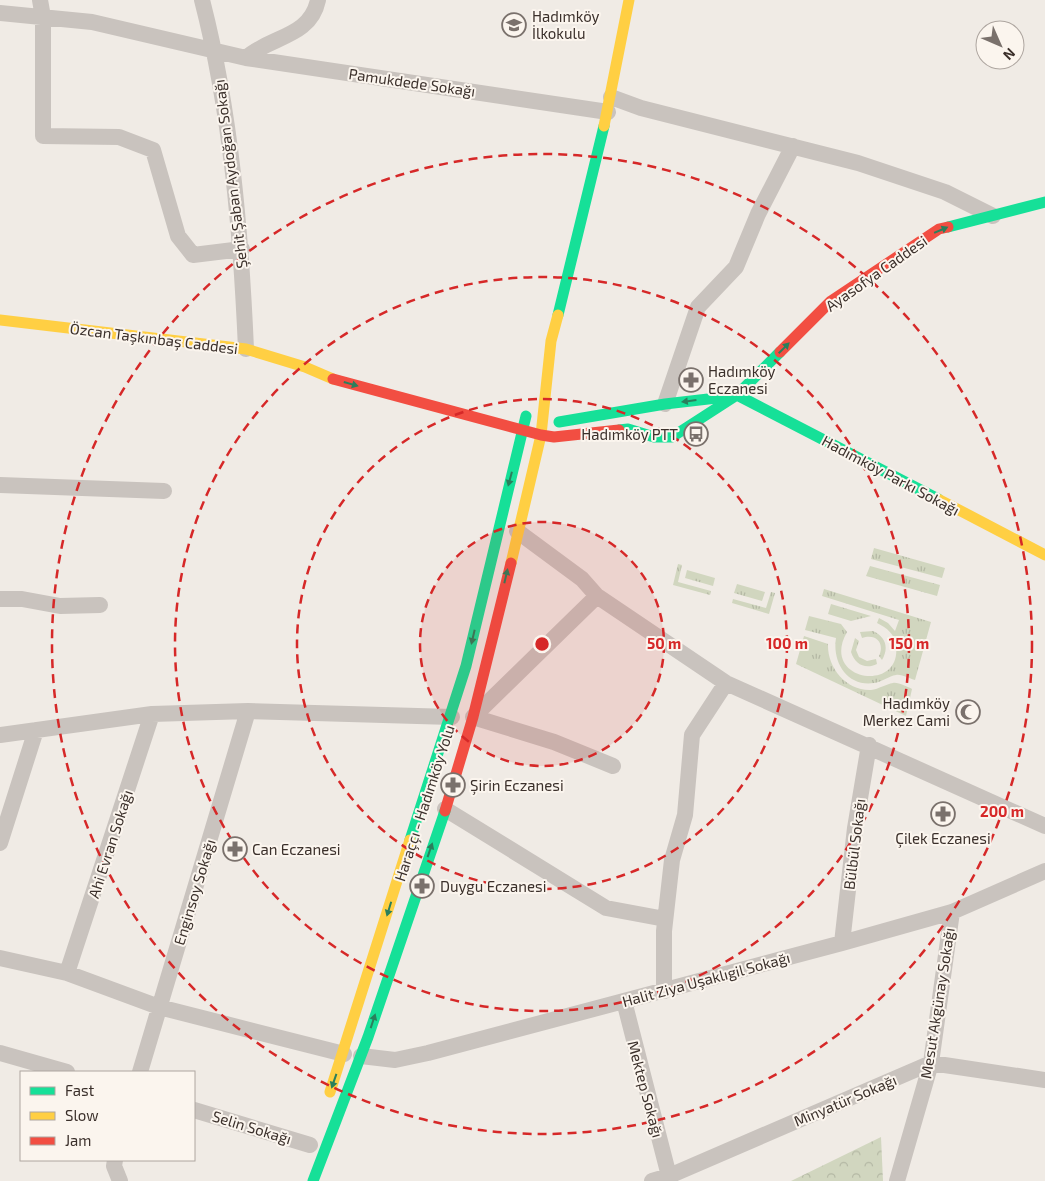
<svg xmlns="http://www.w3.org/2000/svg" width="1045" height="1181" viewBox="0 0 1045 1181" font-family="'Exo 2',sans-serif">
<style>
.grass{fill:url(#grass-tufts)}
.forest{fill:url(#forest-crowns)}
.lines{fill:none;stroke-linecap:round;stroke-linejoin:round}
.street{stroke:#c9c3be;stroke-width:16}
.fast{stroke:#16e098;stroke-width:11}
.slow{stroke:#ffcf43;stroke-width:11}
.jam{stroke:#f24e42;stroke-width:11}
.oneway{fill:#2a7f5c}
.ring{fill:none;stroke:#d62828;stroke-width:2.5;stroke-dasharray:9 6}
.labels{text-anchor:middle;dominant-baseline:central;stroke-width:4;stroke-linejoin:round;paint-order:stroke}
.poi-label{font-size:15px;fill:#3b302b;stroke:#fbf5ee;text-anchor:start}
.street-label{font-size:15px;fill:#3b302b;stroke:#fbf5ee}
.centre{fill:#d62828;stroke:#fbf5ee;stroke-width:2.5}
.ring-label{font-size:15px;text-anchor:middle;font-weight:bold;fill:#d62828;stroke:#fbf5ee;stroke-width:4;stroke-linejoin:round;paint-order:stroke}
</style>
<defs>
<pattern id="grass-tufts" width="24" height="20" patternUnits="userSpaceOnUse" patternTransform="scale(1.25)"><rect width="24" height="20" fill="#d1d6bf"/><path d="M3 7l-1-3M5 7V3M7 7l1-3M15 17l-1-3M17 17v-4M19 17l1-3" fill="none" stroke="#b4b8a4"/></pattern>
<pattern id="forest-crowns" width="20" height="18" patternUnits="userSpaceOnUse" patternTransform="scale(1.25)"><rect width="20" height="18" fill="#d1d6bf"/><path d="M2 6a3 3 0 1 1 6 0M12 15a3 3 0 1 1 6 0" fill="none" stroke="#b4b8a4"/></pattern>
</defs>
<rect width="100%" height="100%" fill="#f0ebe5"/>
<!-- grass -->
<path class="grass" d="M874,548L945,568L942,578L871,559Z
M678,564L682,565L678,582L711,591L710,595L673,585Z
M870,566L940,585L937,596L866,576Z
M687,570L715,578L713,586L685,578Z
M737,584L765,592L762,601L734,593Z
M824,589L931,622L915,680C910,679 902,674 896,675C889,676 882,682 874,683C847,687 832,662 836,638L805,630L809,616L841,624L847,632C819,681 902,694 896,646C895,634 887,628 877,623L879,618L888,623L895,631L899,620L822,596Z
M771,592L775,593L769,614L732,603L733,599L766,608Z
M831,604L871,616L851,621L828,614Z
M873,631C886,637 889,648 882,660L879,656C885,643 876,633 862,638L860,632Z
M804,636L828,644C827,667 846,691 871,690C879,689 886,684 893,683C898,682 908,687 912,689L906,716L796,664Z
M855,638L859,641L856,650L859,657L867,661L876,659L877,664C865,670 855,664 851,652Z"/>
<!-- forest -->
<path class="forest" d="M881,1137L883,1181H791Z"/>
<g class="lines">
<!-- street -->
<path class="street" d="M40,0L43,17V136L119,137L153,150L178,236L193,255L242,249
M202,0C231,112 241,234 246,349
M0,13L92,22L246,58L608,112
M246,58C270,36 310,38 318,0
M611,97L641,108L858,163L945,192L993,216
M665,404L698,307L736,267L758,214L793,146
M0,485L164,491
M517,531L582,579L597,596L726,683L1045,826
M597,596L473,717L554,742L613,766
M0,599H22L60,606L100,605
M0,735L152,714L248,711L452,717
M445,809L606,908L665,919
M0,843L36,730
M842,943L855,828L869,745
M0,958L67,973L159,1007L344,1054
M67,973L152,714
M664,991V931L672,860L685,815L692,735L726,683
M624,1001L669,1176
M0,1053L67,1072
M361,1056L395,1060L428,1053L842,943L952,912L1045,871
M140,1072L248,711
M194,1110L310,1145
M115,1160L114,1166L120,1181
M652,1181L669,1176L931,1063L1045,1080
M897,1181L931,1063L952,912"/>
<!-- fast -->
<path class="fast" d="M948,227L1045,202
M558,315L604,126
M737,395L938,499
M559,422L665,404L734,396
M619,430L628,429L654,437H672L737,395L780,352
M410,840L466,666L526,416
M313,1181L368,1037L445,811"/>
<!-- slow -->
<path class="slow" d="M604,126L629,0
M0,320L246,349L305,367L333,379
M938,499L1045,555
M511,563L541,435L551,341L558,315
M330,1092L410,840"/>
<!-- jam -->
<path class="jam" d="M780,352L831,301L939,229L948,227
M333,379L541,435L554,437L619,430
M445,811L473,717L511,563"/>
</g>
<!-- one-way arrows -->
<defs><path id="oneway-solid" d="M-6-.8H1V-3.2L6.5 0L1 3.2V.8H-6Z" transform="scale(1.25)"/></defs>
<g class="oneway">
<use href="#oneway-solid" transform="translate(941 230) rotate(-23)"/>
<use href="#oneway-solid" transform="translate(784 348) rotate(-45)"/>
<use href="#oneway-solid" transform="translate(351 384) rotate(16)"/>
<use href="#oneway-solid" transform="translate(689 401) rotate(173)"/>
<use href="#oneway-solid" transform="translate(510 479) rotate(105)"/>
<use href="#oneway-solid" transform="translate(506 576) rotate(-77)"/>
<use href="#oneway-solid" transform="translate(473 637) rotate(103)"/>
<use href="#oneway-solid" transform="translate(430 850) rotate(-71)"/>
<use href="#oneway-solid" transform="translate(389 909) rotate(107)"/>
<use href="#oneway-solid" transform="translate(373 1021) rotate(-72)"/>
<use href="#oneway-solid" transform="translate(334 1081) rotate(109)"/>
</g>
<!-- distance rings -->
<circle cx="542" cy="644" r="122" fill="#d62828" fill-opacity=".12"/>
<g class="ring">
<circle cx="542" cy="644" r="122"/>
<circle cx="542" cy="644" r="245"/>
<circle cx="542" cy="644" r="367"/>
<circle cx="542" cy="644" r="490"/>
</g>
<!-- icons -->
<defs>
<g id="school-ring" transform="scale(1.25)"><circle r="9.5" fill="#fbf5ee" stroke="#7a716c" stroke-width="1.5"/><path d="M0-5L7-2L0 1L-7-2ZM-4 1L0 2.5L4 1V4Q0 6-4 4Z" fill="#7a716c"/></g>
<g id="pharmacy-ring" transform="scale(1.25)"><circle r="9.5" fill="#fbf5ee" stroke="#7a716c" stroke-width="1.5"/><path d="M-2-6h4v4h4v4h-4v4h-4v-4h-4v-4h4Z" fill="#7a716c"/></g>
<g id="bus-ring" transform="scale(1.25)"><circle r="9.5" fill="#fbf5ee" stroke="#7a716c" stroke-width="1.5"/><path d="M-5-6H5V4H4V6H2V4H-2V6H-4V4H-5ZM-3.5-4V0h7V-4ZM-3.5 1.2v1.5H-2V1.2ZM2 1.2v1.5H3.5V1.2Z" fill="#7a716c"/></g>
<g id="mosque-ring" transform="scale(1.25)"><circle r="9.5" fill="#fbf5ee" stroke="#7a716c" stroke-width="1.5"/><path d="M3.5-4.9A6 6 0 1 0 3.5 4.9A5 5 0 1 1 3.5-4.9Z" fill="#7a716c"/></g>
</defs>
<g fill-rule="evenodd">
<use href="#school-ring" x="514" y="25"/>
<use href="#pharmacy-ring" x="691" y="380"/>
<use href="#bus-ring" x="696" y="434"/>
<use href="#mosque-ring" x="968" y="712"/>
<use href="#pharmacy-ring" x="453" y="785"/>
<use href="#pharmacy-ring" x="943" y="814"/>
<use href="#pharmacy-ring" x="235" y="849"/>
<use href="#pharmacy-ring" x="422" y="886"/>
</g>
<g class="labels">
<!-- poi labels -->
<g class="poi-label">
<text x="532" y="16">Hadımköy<tspan x="532" dy="17">İlkokulu</tspan></text>
<text x="708" y="371">Hadımköy<tspan x="708" dy="17">Eczanesi</tspan></text>
<text x="678" y="434" text-anchor="end">Hadımköy PTT</text>
<text x="950" y="703" text-anchor="end">Hadımköy<tspan x="950" dy="17">Merkez Cami</tspan></text>
<text x="470" y="785">Şirin Eczanesi</text>
<text x="943" y="838" text-anchor="middle">Çilek Eczanesi</text>
<text x="252" y="849">Can Eczanesi</text>
<text x="440" y="886">Duygu Eczanesi</text>
</g>
<!-- street labels -->
<g class="street-label">
<text transform="translate(412 82) rotate(8)">Pamukdede Sokağı</text>
<text transform="translate(230 174) rotate(-97)">Şehit Şaban Aydoğan Sokağı</text>
<text transform="translate(876 273) rotate(-35)">Ayasofya Caddesi</text>
<text transform="translate(154 338) rotate(7)">Özcan Taşkınbaş Caddesi</text>
<text transform="translate(891 475) rotate(28)">Hadımköy Parkı Sokağı</text>
<text transform="translate(424 803) rotate(-72)">Haraççı - Hadımköy Yolu</text>
<text transform="translate(110 844) rotate(-72)">Ahi Evran Sokağı</text>
<text transform="translate(854 844) rotate(-83)">Bülbül Sokağı</text>
<text transform="translate(194 892) rotate(-73)">Enginsoy Sokağı</text>
<text transform="translate(706 979) rotate(-15)">Halit Ziya Uşaklıgil Sokağı</text>
<text transform="translate(937 1003) rotate(-81)">Mesut Akgünay Sokağı</text>
<text transform="translate(646 1089) rotate(75)">Mektep Sokağı</text>
<text transform="translate(845 1100) rotate(-23)">Minyatür Sokağı</text>
<text transform="translate(252 1127) rotate(17)">Selin Sokağı</text>
</g>
</g>
<circle cx="542" cy="644" r="8" class="centre"/>
<g class="ring-label">
<text x="664" y="649">50 m</text>
<text x="787" y="649">100 m</text>
<text x="909" y="649">150 m</text>
<text x="1002" y="817">200 m</text>
</g>
<!-- legend -->
<rect x="20" y="1071" width="175" height="90" fill="#fbf5ee" stroke="#aea6a0"/>
<rect x="30" y="1087" width="25" height="8" fill="#16e098" stroke="#aea6a0"/>
<text x="65" y="1096" font-size="15" fill="#3b302b">Fast</text>
<rect x="30" y="1112" width="25" height="8" fill="#ffcf43" stroke="#aea6a0"/>
<text x="65" y="1121" font-size="15" fill="#3b302b">Slow</text>
<rect x="30" y="1137" width="25" height="8" fill="#f24e42" stroke="#aea6a0"/>
<text x="65" y="1146" font-size="15" fill="#3b302b">Jam</text>
<!-- north arrow -->
<g transform="translate(1000 45) rotate(135)"><circle r="24" fill="#fbf5ee" stroke="#aea6a0"/>
<path d="M0-4L9 19L0 12L-9 19Z" fill="#7a716c"/>
<text y="-8" font-size="14" font-weight="bold" text-anchor="middle" fill="#3b302b">N</text>
</g>
</svg>
